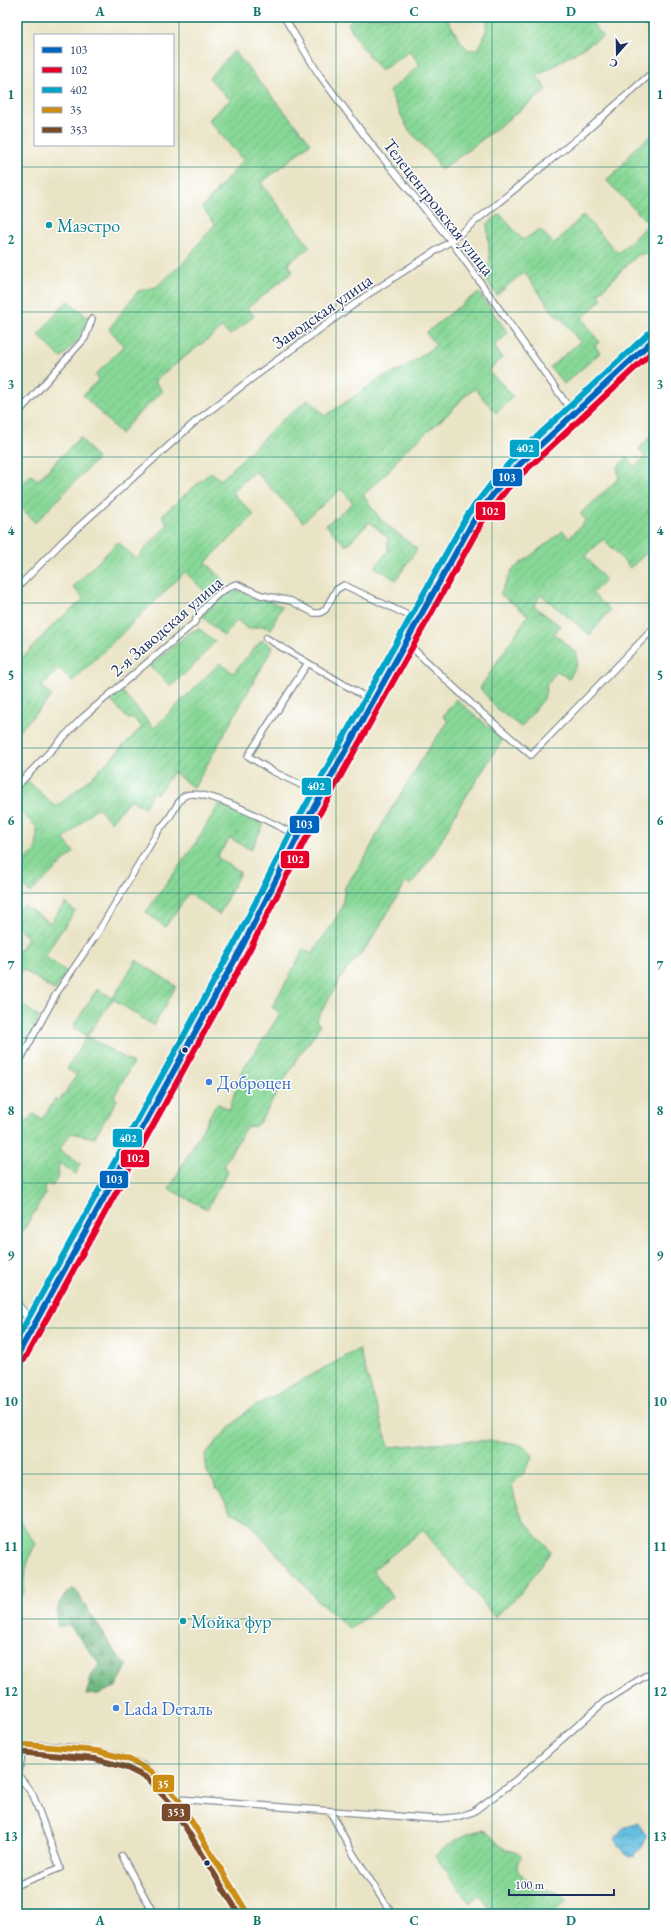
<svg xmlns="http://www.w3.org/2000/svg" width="671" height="1931" viewBox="0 0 671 1931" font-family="'EB Garamond',serif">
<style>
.grass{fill:#87d796;stroke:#51837a}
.forest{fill:url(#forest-firs);stroke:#44746e}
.garden{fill:url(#garden-furrows);stroke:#51837a}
.water{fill:url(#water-waves);stroke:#3f77a0}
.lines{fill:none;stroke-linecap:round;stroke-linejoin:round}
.minor-casing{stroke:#828a92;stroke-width:8}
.tertiary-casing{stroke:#828a92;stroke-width:9}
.secondary-casing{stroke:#828a92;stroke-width:10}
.minor{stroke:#fff;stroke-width:5.5}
.tertiary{stroke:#fff;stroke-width:7}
.secondary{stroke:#fce5d0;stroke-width:8}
.bus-1-casing{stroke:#fff;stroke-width:9}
.bus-2-casing{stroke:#fff;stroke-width:9}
.bus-3-casing{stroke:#fff;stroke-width:9}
.bus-4-casing{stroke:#fff;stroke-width:9}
.bus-5-casing{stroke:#fff;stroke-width:9}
.bus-1{stroke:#0065bd;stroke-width:6}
.bus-2{stroke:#e4002b;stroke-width:6}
.bus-3{stroke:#01a3c8;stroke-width:6}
.bus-4{stroke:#cb8e13;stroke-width:6}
.bus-5{stroke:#7a4b2a;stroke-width:6}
.grid{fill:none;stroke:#0f766e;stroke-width:1;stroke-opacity:0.55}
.culture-dot{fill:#0f9aa8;stroke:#fff;stroke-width:1.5}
.bus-dot{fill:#1b2f5e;stroke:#fff;stroke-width:1.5}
.shop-dot{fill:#3f7fe0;stroke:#fff;stroke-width:1.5}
.labels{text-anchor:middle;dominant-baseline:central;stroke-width:3;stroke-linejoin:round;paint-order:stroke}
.street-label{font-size:18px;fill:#1b2f5e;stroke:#fff}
.culture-label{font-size:18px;fill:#0d838f;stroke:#fff;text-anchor:start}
.shop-label{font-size:18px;fill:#366cbe;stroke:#fff;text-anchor:start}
.line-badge{stroke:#fff;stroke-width:1.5}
.badge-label{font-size:11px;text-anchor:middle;font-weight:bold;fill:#fff}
.neatline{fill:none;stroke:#0f766e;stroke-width:1.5}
.grid-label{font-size:13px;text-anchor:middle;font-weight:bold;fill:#0f766e}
</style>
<defs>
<pattern id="forest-firs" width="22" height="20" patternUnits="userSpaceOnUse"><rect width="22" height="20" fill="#6db87f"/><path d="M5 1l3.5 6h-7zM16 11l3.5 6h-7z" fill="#59966b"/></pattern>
<pattern id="garden-furrows" width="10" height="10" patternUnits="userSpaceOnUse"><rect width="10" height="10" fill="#87d796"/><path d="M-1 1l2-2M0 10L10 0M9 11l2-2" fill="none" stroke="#74b984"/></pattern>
<pattern id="water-waves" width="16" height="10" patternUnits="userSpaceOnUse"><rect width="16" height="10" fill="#63bfe1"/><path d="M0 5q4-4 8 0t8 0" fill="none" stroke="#519cba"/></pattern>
</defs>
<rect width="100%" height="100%" fill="#fff"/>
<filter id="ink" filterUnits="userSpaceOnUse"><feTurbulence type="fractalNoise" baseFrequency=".025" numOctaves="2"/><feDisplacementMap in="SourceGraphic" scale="8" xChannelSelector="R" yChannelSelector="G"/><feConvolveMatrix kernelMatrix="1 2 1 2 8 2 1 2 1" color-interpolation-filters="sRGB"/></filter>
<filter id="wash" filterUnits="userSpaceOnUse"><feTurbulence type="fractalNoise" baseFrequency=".012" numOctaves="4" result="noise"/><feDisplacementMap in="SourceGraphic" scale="16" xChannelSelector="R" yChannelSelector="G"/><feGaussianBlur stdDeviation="0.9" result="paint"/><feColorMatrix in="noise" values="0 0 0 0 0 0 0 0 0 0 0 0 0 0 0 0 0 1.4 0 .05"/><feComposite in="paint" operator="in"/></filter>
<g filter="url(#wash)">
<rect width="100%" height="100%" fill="#eae4c6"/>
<!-- grass -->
<path class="grass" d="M17,1518L36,1544C30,1553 27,1564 25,1574C23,1582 25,1589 22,1597L17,1595Z"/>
<!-- forest -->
<path class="forest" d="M74,1588L119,1658L128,1664L116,1687L98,1694L86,1695L92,1674L100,1664L70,1626H57C55,1609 59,1597 74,1588Z"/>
<!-- garden -->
<path class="garden" d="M350,17H446L461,42L469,50L477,49C484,40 488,29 487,17H587L603,36L537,76L547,90C511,116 477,145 441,170L436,160L408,129L389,91L420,65L410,51L381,71L361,46L348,23L352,21Z
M234,51L311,143L261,183L310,247L288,263L293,272L247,308L254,316L230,335L222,328L154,381L163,391L135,417L121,434L83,395L98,380L95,375L124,346L109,329L138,291L156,287L184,262L215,224L202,208L243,160L208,120L230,100L209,78Z
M654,134V250C649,255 642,252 637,256C623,268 611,282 598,294L602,299L582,318L599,342L595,346L600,353L564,384L550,367L580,342L563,320L555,315L524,272L497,295L480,271L490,263L487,224L500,214L523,240L540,229L554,244L583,215L618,253L649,224L606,180L619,169L635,148Z
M479,293L508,333L494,346L502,358L488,371L504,386L513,397L496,413L475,389L465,396L447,415L402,453L388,472L363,495L381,520L417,549L396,580L375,567L388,551V538L370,522L346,546L326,525L353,503L341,489L303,522L255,471L232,492L254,515L206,562L224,581L209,596L185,572L72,682L59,668L42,686L52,696L17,733V664L54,624L84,599L73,587L118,542L136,559L168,524L161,516L211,472L221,480L280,422L309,399L325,416L381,378L403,369L436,345L426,333L466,301Z
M68,300L87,317L82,336L61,358L38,335Z
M654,431V506L648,511L654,520V546L630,568L604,539L585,556L606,580L592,593L610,610L590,635L541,595L534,606L560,626L554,634L577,653V664L569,679L557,671L547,684L544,699L521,727L497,709L480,688L528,615L500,594L512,570L563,531L569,538L586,520L580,514L619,478L617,467L627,457L635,467L645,457L639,449Z
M80,437L97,459L35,523L17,502V490L31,475L38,480Z
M232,590C245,590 268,602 282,606L271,629L262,626L248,629L237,620L224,636L206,620L203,616L206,610Z
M199,629L215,641L196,663L171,686L149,666L192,631Z
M262,640L273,647L194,788L173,772L157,794L153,791L144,808L130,799L111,822L97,807L64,840L74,852L30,893L22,884L17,888V868L36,850L37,828L17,808V790L27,780L56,807L93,776L142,727L133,718L128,719L110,700L121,690L154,728L220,663L233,673Z
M456,699L503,739L458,809L436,850L411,885L406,882L369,944L344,973L316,1021L320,1025L308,1045L299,1055L260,1122L256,1126L246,1127L224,1165L228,1172L207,1209L169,1189L217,1103L229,1110L242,1070L264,1039L280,1013L272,1007L304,949L312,953L332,925L342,907L345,887L366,856L385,819L431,745L448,722L443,716Z
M219,804L264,824L251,850L230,838L217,857L240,872L219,915L189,893L165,927L146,912L195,844Z
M65,903L75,911L44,956L67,972L55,991L23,969L17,978V954L28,937L17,928V909L25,906L50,923Z
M136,960L176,986L154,1026L113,999L87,1036L133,1063L114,1096L117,1100L94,1138L71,1133L59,1150L80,1164L76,1174L59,1163L57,1179L52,1186L47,1184L44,1189L45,1195L22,1232L17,1227V1135L33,1114L42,1119L55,1099L59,1101L77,1075L67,1069L87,1036L73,1027L97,989L113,998Z
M17,1001L39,1017L29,1040L17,1058Z
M359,1349L389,1447C418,1445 502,1434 525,1447C528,1449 531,1453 533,1456L524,1473L512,1485C520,1521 527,1525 551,1551L521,1593L495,1617L423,1530L373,1570L392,1597L350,1629L318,1601L249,1522L231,1511L207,1472L205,1455L219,1438L248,1410Z
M483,1830C492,1834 496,1844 505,1849C512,1852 517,1851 522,1857L518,1861L517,1870L536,1890H554L567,1900L555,1911L558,1914H494L480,1896L470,1903L435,1856C448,1844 465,1832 483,1830Z"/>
<!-- water -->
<path class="water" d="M638,1823L647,1837L643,1845L634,1856L628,1857L615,1839L624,1828Z"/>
</g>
<g filter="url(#ink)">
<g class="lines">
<!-- minor casing -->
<g class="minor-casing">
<path id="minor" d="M284,17L318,73L368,140L451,241L573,413
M647,17L654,25
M17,414L85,338L92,319
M17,588L63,541L195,422L251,379L367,295L451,241L584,133L654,71
M266,638L372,701
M406,642L474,706L531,755L654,628
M308,663L248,756L272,771L322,795
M17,786L82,718L194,623C203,606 218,591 236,584L261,595L291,601L314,613H320L325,610L336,590L344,585L418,620
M17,1066L56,994L97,934L160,828C171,820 177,801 184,796C203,785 277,826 298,836
M17,1744C56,1746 106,1747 142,1765C171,1781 187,1815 204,1842C219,1866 233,1890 248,1914
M17,1781L24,1744
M177,1799L434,1819L457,1817L473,1812L516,1780L604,1702L645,1676L654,1674
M330,1811L352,1852L392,1914
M122,1856L154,1914
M17,1885L60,1868L33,1795L19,1776"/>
</g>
<!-- tertiary casing -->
<g class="tertiary-casing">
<path id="tertiary" d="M17,1304L34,1325"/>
</g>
<!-- secondary casing -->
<g class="secondary-casing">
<path id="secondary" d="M17,1356L243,945L298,836L475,518L501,484L519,465L654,339"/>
</g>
<!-- minor -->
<use href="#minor" class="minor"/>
<!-- tertiary -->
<use href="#tertiary" class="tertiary"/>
<!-- secondary -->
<use href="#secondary" class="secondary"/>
<!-- bus-1 casing -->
<g class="bus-1-casing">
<path id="bus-1" d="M17,1356L243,945L298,836L475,518L501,484L519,465L654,339"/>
</g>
<!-- bus-2 casing -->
<g class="bus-2-casing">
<path id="bus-2" d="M24,1360L250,949L305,840L482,522L507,489L525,471L654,350"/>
</g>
<!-- bus-3 casing -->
<g class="bus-3-casing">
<path id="bus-3" d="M17,1339L236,941L291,832L468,514L495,479L513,459L649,333"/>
</g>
<!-- bus-4 casing -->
<g class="bus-4-casing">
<path id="bus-4" d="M17,1744L97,1751L128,1759L152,1772L178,1799L248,1914"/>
</g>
<!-- bus-5 casing -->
<g class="bus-5-casing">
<path id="bus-5" d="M17,1752L95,1759L125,1767L147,1778L171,1804L239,1914"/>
</g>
<!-- bus-1 -->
<use href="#bus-1" class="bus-1"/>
<!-- bus-2 -->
<use href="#bus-2" class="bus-2"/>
<!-- bus-3 -->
<use href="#bus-3" class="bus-3"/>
<!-- bus-4 -->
<use href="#bus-4" class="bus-4"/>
<!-- bus-5 -->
<use href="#bus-5" class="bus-5"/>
</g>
</g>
<!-- grid -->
<path class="grid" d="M179,17V1914M336,17V1914M492,17V1914M17,167H654M17,312H654M17,457H654M17,603H654M17,748H654M17,893H654M17,1038H654M17,1183H654M17,1328H654M17,1474H654M17,1619H654M17,1764H654"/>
<!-- markers -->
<g class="culture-dot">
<circle cx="49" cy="225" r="4"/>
<circle cx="183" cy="1621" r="4"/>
</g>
<g class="bus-dot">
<circle cx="185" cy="1050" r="3.5"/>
<circle cx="207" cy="1863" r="3.5"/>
</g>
<g class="shop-dot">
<circle cx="209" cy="1082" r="4"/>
<circle cx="116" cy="1708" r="4"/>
</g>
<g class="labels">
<!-- street labels -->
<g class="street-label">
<text transform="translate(439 207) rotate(52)">Телецентровская улица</text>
<text transform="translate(322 311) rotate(-35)">Заводская улица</text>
<text transform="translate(166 626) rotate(-41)">2-я Заводская улица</text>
</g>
<!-- culture labels -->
<g class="culture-label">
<text x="57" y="225">Маэстро</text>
<text x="191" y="1621">Мойка фур</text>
</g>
<!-- shop labels -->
<g class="shop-label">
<text x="217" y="1082">Доброцен</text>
<text x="124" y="1708">Lada Dеталь</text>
</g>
</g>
<g class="line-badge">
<rect x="509" y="439" width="31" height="19" rx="4" fill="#01a3c8"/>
<rect x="492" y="468" width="31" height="19" rx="4" fill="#0065bd"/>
<rect x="475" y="501" width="31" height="20" rx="4" fill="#e4002b"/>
<rect x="301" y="777" width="31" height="19" rx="4" fill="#01a3c8"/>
<rect x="289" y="815" width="31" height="19" rx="4" fill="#0065bd"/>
<rect x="280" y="850" width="30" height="19" rx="4" fill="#e4002b"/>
<rect x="112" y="1128" width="31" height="20" rx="4" fill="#01a3c8"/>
<rect x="120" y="1149" width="30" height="19" rx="4" fill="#e4002b"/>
<rect x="99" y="1170" width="30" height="19" rx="4" fill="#0065bd"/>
<rect x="152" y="1774" width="23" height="19" rx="4" fill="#cb8e13"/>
<rect x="161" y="1803" width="30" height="19" rx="4" fill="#7a4b2a"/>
</g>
<g class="badge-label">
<text x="525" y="452">402</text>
<text x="507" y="481">103</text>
<text x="490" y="515">102</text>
<text x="316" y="790">402</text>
<text x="304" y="828">103</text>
<text x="295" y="863">102</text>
<text x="128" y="1142">402</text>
<text x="135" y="1162">102</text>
<text x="114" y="1183">103</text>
<text x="163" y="1788">35</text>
<text x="176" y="1816">353</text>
</g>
<!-- margin -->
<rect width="671" height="1931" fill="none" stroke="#fff" stroke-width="44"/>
<!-- legend -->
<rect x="34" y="34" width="140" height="112" fill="#ffffff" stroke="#a4acbf"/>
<rect x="42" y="47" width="20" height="6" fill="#0065bd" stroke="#a4acbf"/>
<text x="70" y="54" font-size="12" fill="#1b2f5e">103</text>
<rect x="42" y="67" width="20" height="6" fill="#e4002b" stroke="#a4acbf"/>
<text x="70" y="74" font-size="12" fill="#1b2f5e">102</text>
<rect x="42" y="87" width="20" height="6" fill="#01a3c8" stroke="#a4acbf"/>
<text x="70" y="94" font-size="12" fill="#1b2f5e">402</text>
<rect x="42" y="107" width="20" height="6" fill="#cb8e13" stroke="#a4acbf"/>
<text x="70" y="114" font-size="12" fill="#1b2f5e">35</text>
<rect x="42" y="127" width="20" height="6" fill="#7a4b2a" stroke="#a4acbf"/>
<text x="70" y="134" font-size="12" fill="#1b2f5e">353</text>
<!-- north arrow -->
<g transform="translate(617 54) rotate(200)" stroke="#ffffff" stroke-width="3" paint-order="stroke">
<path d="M0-3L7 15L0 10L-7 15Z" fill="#1b2f5e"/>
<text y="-6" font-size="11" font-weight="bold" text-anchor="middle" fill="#1b2f5e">С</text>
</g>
<!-- scale -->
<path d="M509 1889v6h105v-6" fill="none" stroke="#1b2f5e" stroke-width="2"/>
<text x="515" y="1889" font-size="12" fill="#1b2f5e" stroke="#ffffff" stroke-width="3" paint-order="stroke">100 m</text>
<rect x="22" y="22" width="627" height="1887" class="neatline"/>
<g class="grid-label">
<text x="100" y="16">A</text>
<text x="257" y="16">B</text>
<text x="414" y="16">C</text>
<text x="571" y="16">D</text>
<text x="11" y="99">1</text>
<text x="660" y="99">1</text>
<text x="11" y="244">2</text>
<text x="660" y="244">2</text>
<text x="11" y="389">3</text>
<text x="660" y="389">3</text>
<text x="11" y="535">4</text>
<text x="660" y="535">4</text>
<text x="11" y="680">5</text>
<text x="660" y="680">5</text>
<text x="11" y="825">6</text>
<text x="660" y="825">6</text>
<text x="11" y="970">7</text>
<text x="660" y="970">7</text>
<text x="11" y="1115">8</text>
<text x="660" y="1115">8</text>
<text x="11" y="1260">9</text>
<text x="660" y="1260">9</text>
<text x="11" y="1406">10</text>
<text x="660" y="1406">10</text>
<text x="11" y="1551">11</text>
<text x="660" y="1551">11</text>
<text x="11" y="1696">12</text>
<text x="660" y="1696">12</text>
<text x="11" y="1841">13</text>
<text x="660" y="1841">13</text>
<text x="100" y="1925">A</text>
<text x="257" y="1925">B</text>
<text x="414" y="1925">C</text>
<text x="571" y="1925">D</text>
</g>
</svg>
